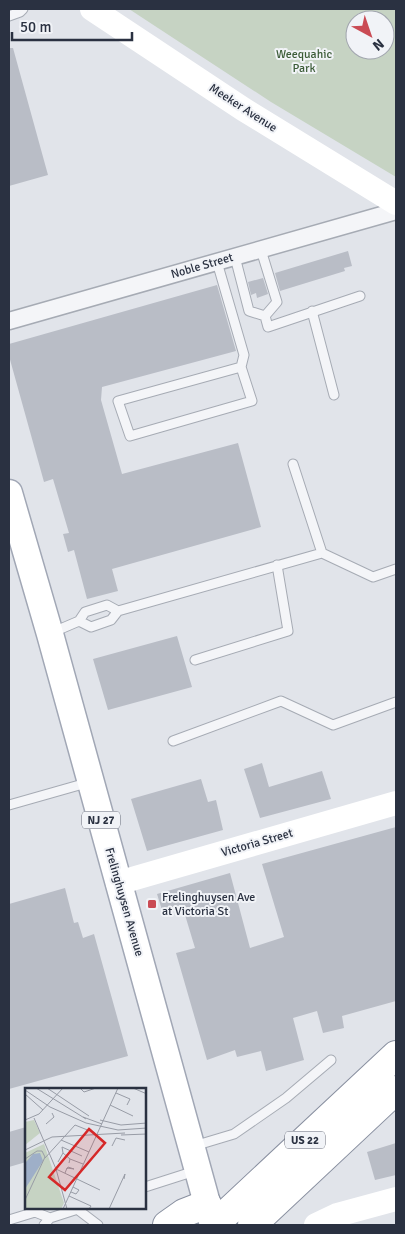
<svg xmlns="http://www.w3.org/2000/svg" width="405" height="1234" viewBox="0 0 405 1234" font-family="Signika,sans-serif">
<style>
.green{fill:#c6d3c3;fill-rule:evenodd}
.building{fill:#b9bdc6}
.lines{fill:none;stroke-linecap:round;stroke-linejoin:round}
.lane-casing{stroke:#a6abb4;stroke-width:11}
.street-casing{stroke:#a6abb4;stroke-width:19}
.primary-casing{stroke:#a1a7b5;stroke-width:29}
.highway-casing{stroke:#8990a0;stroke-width:30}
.lane{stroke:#f4f5f8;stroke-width:9}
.street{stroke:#f4f5f8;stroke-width:16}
.secondary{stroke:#fff;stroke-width:24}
.primary{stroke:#fff;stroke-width:26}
.highway{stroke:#fff;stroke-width:28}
.poi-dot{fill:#ca4b54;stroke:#f1f3f7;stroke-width:2}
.labels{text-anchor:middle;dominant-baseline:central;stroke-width:4;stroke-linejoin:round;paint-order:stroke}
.shield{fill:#f1f3f7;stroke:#666b78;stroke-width:1}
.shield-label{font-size:11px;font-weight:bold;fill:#2a3141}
.park-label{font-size:12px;fill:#3c5c38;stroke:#f1f3f7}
.street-label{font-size:12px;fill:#2a3141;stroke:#f1f3f7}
.poi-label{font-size:12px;fill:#2a3141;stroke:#f1f3f7;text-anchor:start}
.inset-road{fill:none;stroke:#989ca6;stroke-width:1}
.view{fill:#d62828;fill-opacity:0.15;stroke:#d62828;stroke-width:2.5}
.inset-edge{fill:none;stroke:#2a3141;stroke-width:2.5}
</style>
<rect width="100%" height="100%" fill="#e1e4ea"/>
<!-- green -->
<path class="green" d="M129,9H396V177L271,102ZM355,20H385V50H355Z"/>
<!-- building -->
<path class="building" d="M9,48H13L48,175L9,186Z
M348,251L352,266L344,268L345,271L280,291L275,273Z
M263,278L268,294L257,298L256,293L251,295L248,282Z
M217,285L236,351L102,387L101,400L122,474L238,443L261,527L112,569L118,591L87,599L74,550L68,552L63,534L69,533L53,479L44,482L9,356V344Z
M177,636L192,687L108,710L93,659Z
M262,763L269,787L322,771L331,799L260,818L244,769Z
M201,779L208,802L216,800L223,830L147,851L131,799Z
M396,827V1001L342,1016L344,1028L323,1033L317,1011L293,1018L304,1060L266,1071L261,1051L237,1057L235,1050L207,1060L176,953L195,948L182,905L162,910L157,894L230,873L250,948L284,937L262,864Z
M65,888L74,923L78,922L83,938L94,934L128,1056L9,1089V904Z
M26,1127V1162L9,1167V1132Z
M396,1143V1175L375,1180L367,1152Z"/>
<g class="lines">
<!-- lane casing -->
<g class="lane-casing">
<path id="lane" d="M9,16L20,12L23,9
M261,250L277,302L265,316
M235,257L249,311L265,316
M217,262L244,355L241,367L118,401L130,436L252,401L241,367L244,355
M312,311L334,395
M265,316L268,327L360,296
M322,553L373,577L396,569
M79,621L91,627L111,620L118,611L322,553L293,464
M51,633L79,621L85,612L107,605L118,611
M195,660L288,631L277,565
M173,741L281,701L333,725L396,702
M9,805L90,782
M194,1146L234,1134L286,1098L331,1060
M145,1187L195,1171
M77,1209L98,1225
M9,1220L35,1212L50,1218
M44,1225L50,1218L81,1208"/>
</g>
<!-- street casing -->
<g class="street-casing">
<path id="street" d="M9,321L396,211"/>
</g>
<!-- primary casing -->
<g class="primary-casing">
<path id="primary" d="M9,493L50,634L213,1225"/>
</g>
<!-- highway casing -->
<g class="highway-casing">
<path id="highway" d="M167,1225L184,1213L207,1204
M214,1225L396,1055
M252,1225L396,1090"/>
</g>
<!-- lane -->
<use href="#lane" class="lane"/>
<!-- street -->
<use href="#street" class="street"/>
<!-- secondary -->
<path class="secondary" d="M92,9L243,109L396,203
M118,883L396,803
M316,1225L337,1215L396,1199"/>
<!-- primary -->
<use href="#primary" class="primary"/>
<!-- highway -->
<use href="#highway" class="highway"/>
</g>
<!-- markers -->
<rect class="poi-dot" x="147" y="899" width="10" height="10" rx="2.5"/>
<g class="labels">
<!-- shield labels -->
<g class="shield">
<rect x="82" y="811.5" width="38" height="17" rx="4"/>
<rect x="285" y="1131.5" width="40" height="17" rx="4"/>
</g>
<g class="shield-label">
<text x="101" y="820">NJ 27</text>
<text x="305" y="1140">US 22</text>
</g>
<!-- park labels -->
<g class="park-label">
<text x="304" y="54">Weequahic<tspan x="304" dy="14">Park</tspan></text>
</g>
<!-- street labels -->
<g class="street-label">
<text transform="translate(243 108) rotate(33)">Meeker Avenue</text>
<text transform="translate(202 266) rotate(-16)">Noble Street</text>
<text transform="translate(257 843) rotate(-16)">Victoria Street</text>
<text transform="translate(124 902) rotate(74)">Frelinghuysen Avenue</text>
</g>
<!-- poi labels -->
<g class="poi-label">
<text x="162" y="897">Frelinghuysen Ave<tspan x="162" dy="14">at Victoria St</tspan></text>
</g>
</g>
<!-- overview -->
<g transform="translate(25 1088)">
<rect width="121" height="121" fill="#e1e4ea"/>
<path d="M9,32L15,45L0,57V34ZM19,56L39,115L36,121H0V65Z" fill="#c6d3c3"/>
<path d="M15,65L18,73L0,101L1,74L8,66Z" fill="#9eafc8"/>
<path class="inset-road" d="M11,0L61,31M22,0L64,28M55,0L59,4L71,0M108,0L122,6M0,2L25,19L61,35L93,42L122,40M91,5L105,11L102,17M0,6L18,22M85,17L108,28M58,29L77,36M9,30L31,81L42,121M0,32L14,26L38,0M75,32L96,37L122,35M21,36L29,29L27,25M96,47L122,46M36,52L64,64M87,58L91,50L100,52M0,62L27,49L100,45M38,65L37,59L57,68M20,70L50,37L70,45M0,71L12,63H17L20,69L0,112M33,74L38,65L45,71M44,75L45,71L58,76M31,81L75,102M40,85L42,80L49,81L43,79L42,81M46,104L51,106L54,102L48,99M44,108L66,118L64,121M38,121L93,0M84,121L100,86L99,91"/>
<path class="view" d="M64,41L80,55L40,102L24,89Z"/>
<rect width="121" height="121" class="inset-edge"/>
</g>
<!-- border -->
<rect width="405" height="1234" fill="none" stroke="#2a3141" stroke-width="20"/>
<!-- north arrow -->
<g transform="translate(370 35) rotate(140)"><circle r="24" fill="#f1f3f7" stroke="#a1a5ae"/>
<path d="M0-4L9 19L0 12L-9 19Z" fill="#ca4b54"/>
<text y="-8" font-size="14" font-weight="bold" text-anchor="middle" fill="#2a3141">N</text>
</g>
<!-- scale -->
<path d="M12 32v8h120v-8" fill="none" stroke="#2a3141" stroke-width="2.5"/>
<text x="20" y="32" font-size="15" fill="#2a3141" stroke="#f1f3f7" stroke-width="4" paint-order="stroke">50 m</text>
</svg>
